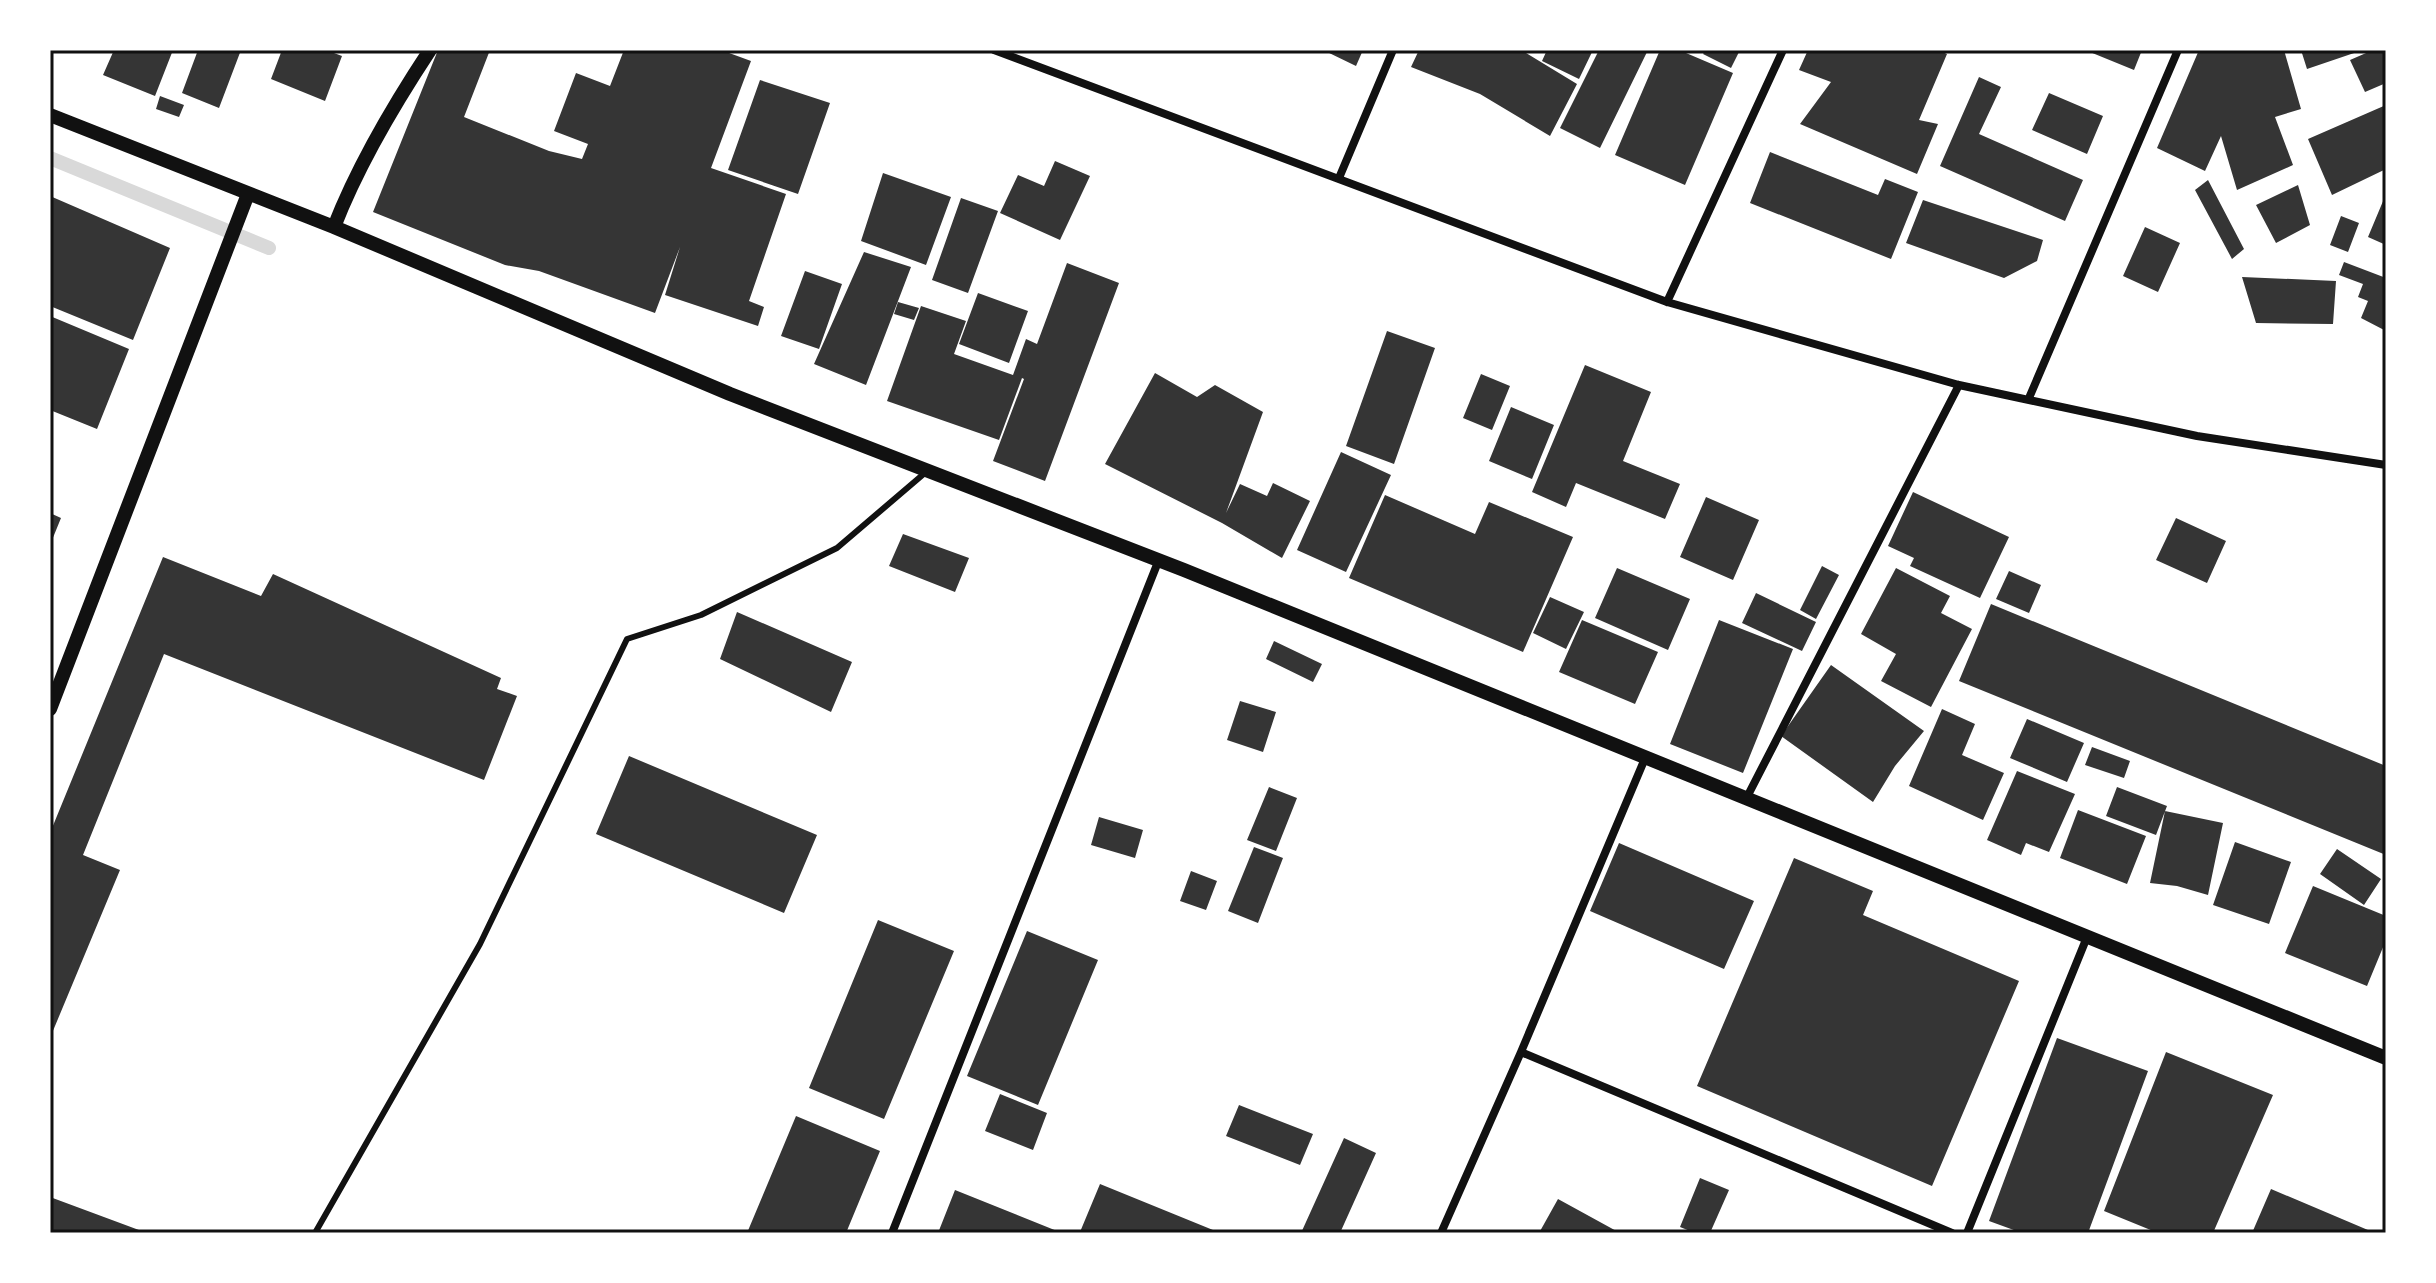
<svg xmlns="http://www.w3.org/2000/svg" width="2436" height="1283" viewBox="0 0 2436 1283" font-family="'Times New Roman',serif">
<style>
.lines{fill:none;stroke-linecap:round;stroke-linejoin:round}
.stream{stroke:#d9d9d9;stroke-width:14}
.building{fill:#353535}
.service{stroke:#111;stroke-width:6}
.minor{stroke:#111;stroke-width:8}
.tertiary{stroke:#111;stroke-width:14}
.neatline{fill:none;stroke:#111;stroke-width:3}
</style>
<rect width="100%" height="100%" fill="#fff"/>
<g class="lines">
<!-- stream -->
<path class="stream" d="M50,158L269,248"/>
</g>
<!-- building -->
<path class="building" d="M114,50H173L155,96L103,75Z
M198,50H241L219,108L182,93Z
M282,50H326L342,56L325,101L271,79Z
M438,50H490L464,117L549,151L582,159L588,144L554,131L576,73L610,86L624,50H721L751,61L711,168L786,194L749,301L764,307L758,326L665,295L680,247L655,313L539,271L505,265L373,212Z
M1323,50H1363L1356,66Z
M1419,50H1521L1577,84L1550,136L1480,94L1411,67Z
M1547,50H1593L1579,79L1542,61Z
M1599,50L1647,52L1600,148L1560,128Z
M1660,50H1679L1733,73L1685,185L1615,155Z
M1706,50H1740L1731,68L1703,54Z
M1808,50H1938L1947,54L1919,120L1938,124L1917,174L1800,124L1831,82L1799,70Z
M2085,50H2142L2134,70Z
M2199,50H2284L2301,109L2275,117L2293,165L2237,190L2221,136L2205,171L2157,148Z
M2301,50H2359L2360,51L2307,69Z
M2373,50H2386V83L2365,92L2350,60Z
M1979,77L2001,87L1979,134L2083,180L2065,221L1940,166Z
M760,80L830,103L798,194L728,170Z
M2049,93L2103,116L2087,154L2032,130Z
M160,96L184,105L179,117L156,109Z
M2386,105V169L2332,195L2308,139Z
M1770,152L1878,195L1885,179L1918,192L1891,259L1750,203Z
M1055,161L1090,176L1060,240L1000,213L1018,175L1044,186Z
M883,173L951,197L926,265L861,241Z
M2208,180L2244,249L2232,259L2195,190Z
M2298,185L2310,225L2276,243L2256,205Z
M2386,194V245L2368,237Z
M50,196L170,248L133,340L50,306Z
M961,198L998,211L968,293L932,280Z
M1923,200L2043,240L2037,261L2004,278L1906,243Z
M2341,216L2359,223L2348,252L2330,245Z
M2145,227L2180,243L2158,292L2123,276Z
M864,252L911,267L866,385L814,364Z
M2344,262L2386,278V331L2361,318L2368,301L2358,297L2363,284L2339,275Z
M1067,263L1119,283L1045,481L993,461L1024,379L1022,378L999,440L887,401L921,306L966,321L954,354L1013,375L1026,339L1037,344Z
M805,271L842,284L819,349L781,336Z
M2242,277L2336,281L2333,324L2256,323Z
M978,293L1028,311L1009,363L959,344Z
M898,302L919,308L914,320L894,314Z
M50,316L129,349L97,429L50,410Z
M1387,331L1435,348L1394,464L1346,446Z
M1585,365L1651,392L1623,461L1680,484L1665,519L1576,483L1566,507L1532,492Z
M1155,373L1197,397L1215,385L1263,412L1226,513L1240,484L1267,496L1273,483L1310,501L1282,558L1222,523L1105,464Z
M1481,374L1510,386L1492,430L1463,418Z
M1511,407L1554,425L1532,479L1489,461Z
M1341,452L1391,475L1346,572L1297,550Z
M1913,492L2009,537L1980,598L1910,566L1914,558L1888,546Z
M1385,495L1475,534L1489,502L1573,537L1523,652L1349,578Z
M1706,497L1759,520L1733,580L1680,557Z
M50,513L61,518L50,545Z
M2176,518L2226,541L2207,583L2156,560Z
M903,534L969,558L955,592L889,566Z
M163,557L261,596L273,574L501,678L497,689L517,696L484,780L164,654L83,855L120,870L50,1038V833Z
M1822,566L1839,575L1816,619L1800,610Z
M1617,568L1690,599L1668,650L1595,618Z
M1896,568L1950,596L1941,613L1972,629L1931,707L1881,681L1896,654L1861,634Z
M2009,571L2041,585L2029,613L1996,599Z
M1756,593L1816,622L1802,651L1742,623Z
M1550,597L1584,612L1566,649L1533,633Z
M1991,604L2386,766V855L1959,681Z
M737,612L852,662L831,712L720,659Z
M1582,620L1658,652L1635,704L1559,672Z
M1719,620L1793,649L1743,773L1670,744Z
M1274,641L1322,664L1313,682L1266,659Z
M1831,665L1924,731L1895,766L1873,802L1781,736Z
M1240,701L1276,712L1263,752L1227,740Z
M1942,709L1975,724L1962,755L2004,773L1983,820L1909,786Z
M2027,719L2084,743L2067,782L2010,758Z
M2092,747L2130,761L2124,778L2085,765Z
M629,756L817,835L784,913L596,834Z
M2017,771L2075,794L2049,852L2026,843L2021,855L1987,840Z
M1269,787L1297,798L1276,851L1247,840Z
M2117,787L2167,806L2156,835L2106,816Z
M2078,810L2146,836L2127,884L2060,858Z
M2165,811L2223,823L2208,895L2177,886L2150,883Z
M1099,817L1143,830L1135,858L1091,845Z
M2235,842L2291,862L2269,924L2213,905Z
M1619,843L1754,901L1724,969L1590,911Z
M1254,847L1283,858L1258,923L1228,911Z
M2337,849L2381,879L2364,905L2320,874Z
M1794,858L1873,891L1863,915L2019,981L1932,1186L1697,1086Z
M1191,871L1217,881L1206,910L1180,901Z
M2313,886L2386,916V940L2367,986L2285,953Z
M878,920L954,951L884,1119L809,1088Z
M1027,931L1098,960L1038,1105L967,1076Z
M2057,1038L2148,1071L2088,1233H2022L1989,1221Z
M2166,1052L2273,1095L2213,1233H2158L2104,1211Z
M1000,1094L1047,1113L1033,1150L985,1131Z
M1239,1105L1313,1134L1300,1165L1226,1136Z
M796,1116L880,1151L846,1233H747Z
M1344,1138L1376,1153L1340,1233H1301Z
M1700,1178L1729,1190L1710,1233H1695L1680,1227Z
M1100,1184L1213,1230L1212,1233L1080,1232Z
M2271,1189L2375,1233H2252Z
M955,1190L1062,1233H938Z
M50,1197L147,1233H50Z
M1558,1199L1620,1233H1539Z"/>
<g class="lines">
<!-- service -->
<path class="service" d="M315,1233L480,944L627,639L701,615L837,548L926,472"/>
<!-- minor -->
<path class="minor" d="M994,50L1667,302L1959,385L2197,436L2386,465
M1339,178L1393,50
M1667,302L1783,50
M2029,398L2178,50
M1746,799L1959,385
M1521,1052L1952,1233
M892,1233L1158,562
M1441,1233L1521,1052L1646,756
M1967,1233L2087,937"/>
<!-- tertiary -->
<path class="tertiary" d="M50,115L334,227L730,394L1184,570L2386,1058
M334,227C358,165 393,106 430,50
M50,709L248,194"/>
</g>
<!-- border -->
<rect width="2436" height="1283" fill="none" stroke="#ffffff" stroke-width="104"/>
<rect x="52" y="52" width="2332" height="1179" class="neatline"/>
</svg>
